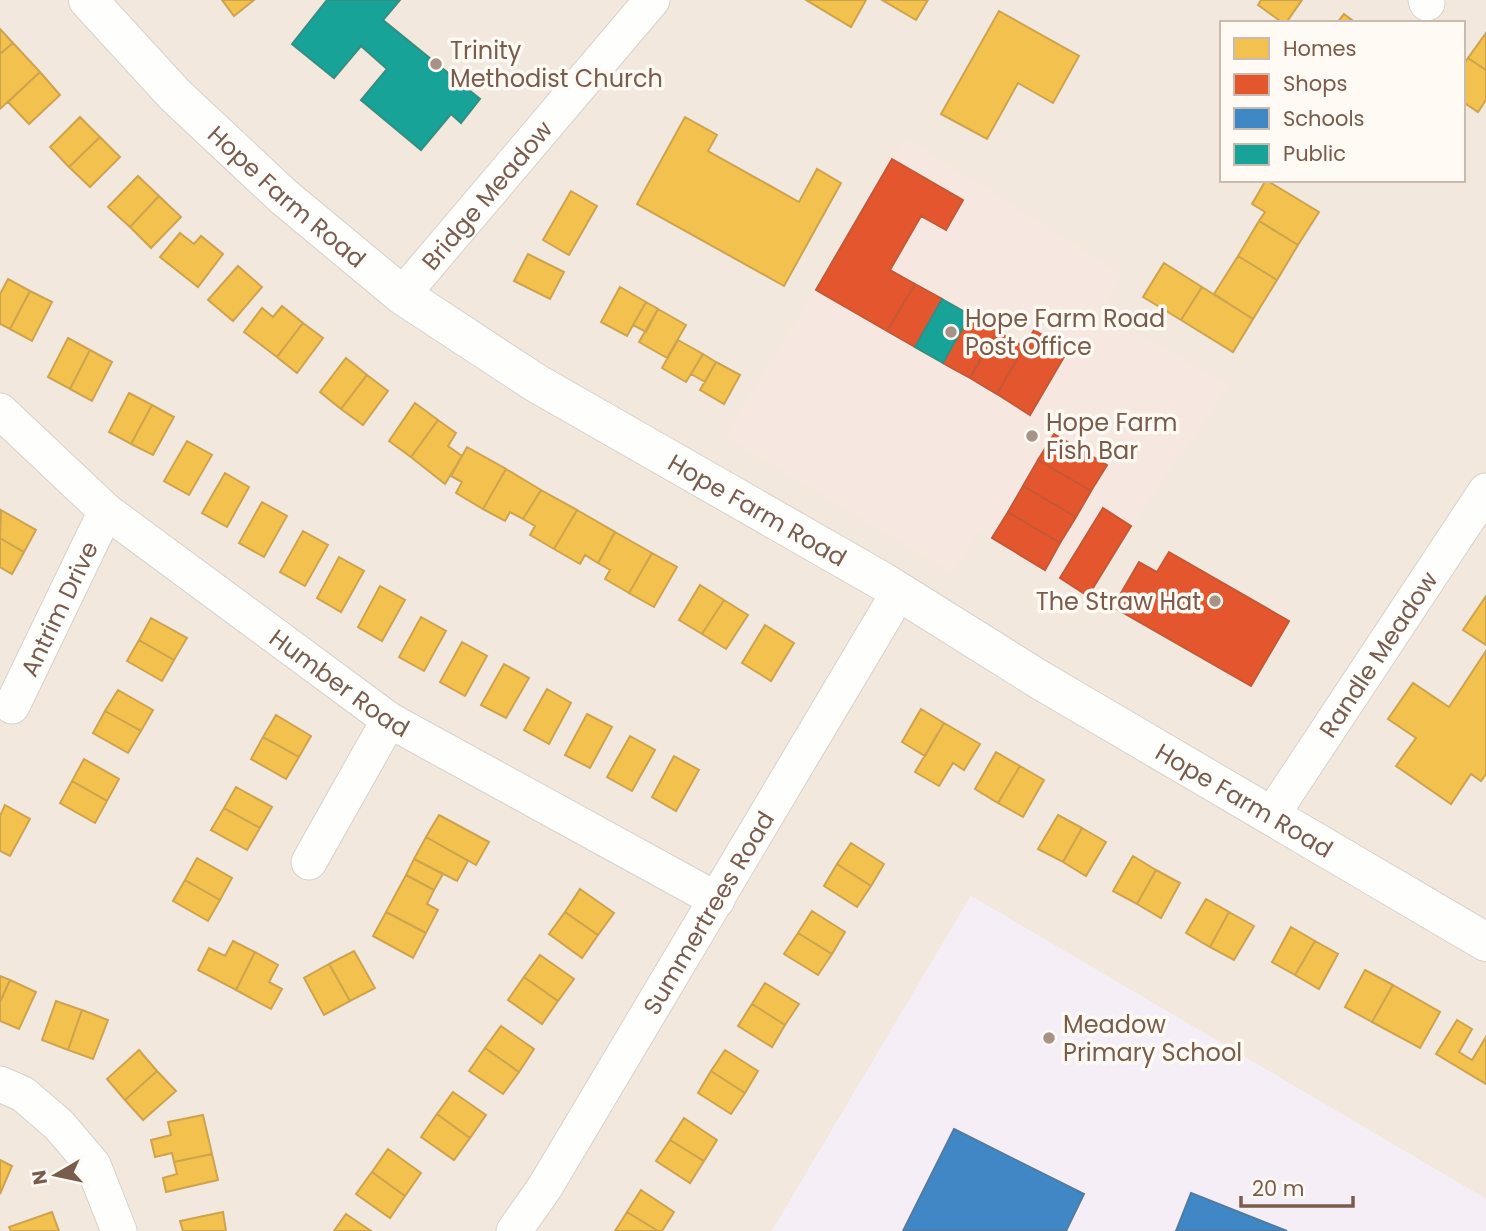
<svg xmlns="http://www.w3.org/2000/svg" width="1486" height="1231" viewBox="0 0 1486 1231" font-family="Poppins,sans-serif">
<style>
.residential{fill:#f2e8de;fill-rule:evenodd}
.commercial{fill:#f6e8e1}
.education{fill:#f6eef6}
.homes{fill:#f2c14e;stroke:#cea34e;stroke-width:2}
.shops{fill:#e4572e;stroke:#c45837;stroke-width:2}
.schools{fill:#3f88c5;stroke:#517ba1;stroke-width:2}
.public{fill:#17a398;stroke:#358e82;stroke-width:2}
.lines{fill:none;stroke-linecap:round;stroke-linejoin:round}
.minor-casing{stroke:#d7d1cb;stroke-width:37}
.tertiary-casing{stroke:#d7d1cb;stroke-width:40}
.minor{stroke:#fefefd;stroke-width:35}
.tertiary{stroke:#fefefd;stroke-width:38}
.poi-dot{fill:#a69286;stroke:#fffaf3;stroke-width:2.5}
.labels{text-anchor:middle;dominant-baseline:central;stroke-width:7;stroke-linejoin:round;paint-order:stroke}
.poi-label{font-size:24px;fill:#7a5c4d;stroke:#fffaf3;text-anchor:start}
.street-label{font-size:24px;fill:#7a5c4d;stroke:#fffaf3}
</style>
<rect width="100%" height="100%" fill="#f9f5f0"/>
<!-- residential -->
<path class="residential" d="M0,0H1486V1199L971,896L772,1231H0ZM1222,23H1463V180H1222Z"/>
<!-- commercial -->
<path class="commercial" d="M906,139L1121,274L1099,314L1230,385L1131,526L1088,596L978,530L952,573L725,436L816,290L892,159Z"/>
<!-- education -->
<path class="education" d="M971,896L1486,1199V1231H772Z"/>
<!-- homes -->
<path class="homes" d="M222,0H254L234,16Z
M806,0H866L851,27Z
M882,0H928L916,20Z
M1261,0H1302L1286,23H1283L1258,5Z
M999,11L1079,56L1053,103L1018,83L987,139L941,114Z
M1344,14L1356,23H1337Z
M0,29L13,43L0,54Z
M1486,33V70L1468,58Z
M13,43L40,72L0,109V54Z
M1468,58L1486,70V100L1478,112L1463,102V65Z
M40,72L60,95L29,124L8,102Z
M80,117L100,137L69,167L50,147Z
M685,117L717,135L708,151L799,202L817,169L841,183L784,286L637,204Z
M100,137L120,157L90,187L69,167Z
M138,176L159,196L130,227L108,207Z
M1266,180L1319,212L1298,245L1259,221L1265,212L1252,204Z
M571,191L597,206L569,255L543,240Z
M159,196L181,217L151,248L130,227Z
M1259,221L1298,245L1277,280L1238,256Z
M180,233L194,244L201,236L223,254L198,287L160,257Z
M528,254L564,272L550,299L514,281Z
M1238,256L1277,280L1253,319L1214,294Z
M1164,263L1202,287L1181,320L1143,297Z
M238,266L262,287L233,321L208,300Z
M8,279L30,291L10,329L0,324V294Z
M620,287L646,302L627,336L601,322Z
M1202,287L1253,319L1233,352L1181,320Z
M30,291L52,302L32,341L10,329Z
M646,302L658,309L646,332L633,325Z
M282,306L303,323L277,357L244,332L262,308L273,317Z
M658,309L686,325L667,358L639,342Z
M303,323L323,338L297,373L277,357Z
M68,338L90,350L70,389L48,377Z
M678,340L703,354L686,382L662,368Z
M90,350L112,362L92,401L70,389Z
M703,354L716,362L705,382L691,374Z
M346,358L367,375L341,409L320,392Z
M716,362L740,375L724,404L700,390Z
M367,375L388,391L363,425L341,409Z
M129,393L152,405L131,444L109,432Z
M415,403L438,420L411,457L389,441Z
M152,405L174,417L153,455L131,444Z
M438,420L456,433L448,446L462,456L445,484L411,457Z
M187,441L212,455L189,495L164,481Z
M467,447L506,469L483,509L456,493L462,482L451,476Z
M506,469L541,490L523,519L510,512L505,521L483,509Z
M225,473L249,487L227,527L202,513Z
M541,490L577,510L554,549L530,535L535,526L523,519Z
M262,502L287,516L264,557L239,543Z
M1,510L36,530L24,552L0,538Z
M577,510L615,532L598,563L585,555L580,564L554,549Z
M303,531L328,545L305,586L280,572Z
M615,532L652,553L629,593L605,579L610,570L598,563Z
M0,538L24,552L12,574L0,567Z
M652,553L677,567L654,607L629,593Z
M339,557L364,571L341,612L317,598Z
M700,585L724,600L702,634L679,620Z
M380,586L405,600L382,641L358,627Z
M1486,596V645L1463,630Z
M724,600L748,615L726,649L702,634Z
M421,617L446,631L424,671L399,657Z
M151,618L187,638L174,660L139,640Z
M765,625L794,643L771,681L742,663Z
M139,640L174,660L162,681L127,661Z
M462,642L487,656L465,696L440,682Z
M1486,651V774L1481,781L1471,774L1451,804L1396,766L1416,738L1388,719L1413,683L1449,707Z
M504,664L529,678L506,718L481,705Z
M547,689L571,703L549,744L524,730Z
M118,690L153,710L141,731L105,711Z
M921,709L944,723L925,756L902,742Z
M105,711L141,731L128,753L93,733Z
M587,714L612,727L590,768L565,755Z
M276,715L311,736L299,757L263,737Z
M944,723L980,744L964,770L953,763L939,786L915,772Z
M630,736L655,750L632,791L607,777Z
M263,737L299,757L286,779L251,759Z
M996,752L1020,766L998,803L975,789Z
M674,756L699,770L676,811L652,797Z
M84,759L119,779L107,801L72,781Z
M1020,766L1044,780L1023,817L998,803Z
M72,781L107,801L95,823L60,803Z
M236,787L272,807L260,828L224,808Z
M5,805L30,819L10,856L0,851V816Z
M224,808L260,828L247,850L211,830Z
M439,815L489,842L476,865L426,837Z
M1058,815L1082,828L1063,862L1038,849Z
M1082,828L1106,842L1086,876L1063,862Z
M426,837L468,861L457,881L414,859Z
M851,843L884,864L871,886L837,864Z
M1133,856L1156,870L1137,904L1113,891Z
M197,858L232,878L220,900L185,880Z
M414,859L443,874L434,890L406,875Z
M837,864L871,886L857,907L824,886Z
M1156,870L1180,883L1161,918L1137,904Z
M406,875L434,890L427,904L438,910L426,933L386,912Z
M185,880L220,900L208,921L173,901Z
M580,889L614,913L598,935L565,912Z
M1206,899L1229,912L1210,947L1186,933Z
M812,911L845,932L832,954L798,933Z
M386,912L426,933L413,958L373,936Z
M565,912L598,935L582,958L549,934Z
M1229,912L1254,926L1234,960L1210,947Z
M1291,927L1315,941L1295,975L1272,962Z
M798,933L832,954L818,975L784,954Z
M233,941L255,952L236,990L198,970L209,948L225,956Z
M1315,941L1338,954L1319,989L1295,975Z
M354,951L375,988L350,1001L329,964Z
M255,952L278,965L269,982L282,989L271,1009L236,990Z
M540,955L574,979L558,1001L524,977Z
M329,964L350,1001L324,1015L304,978Z
M1365,970L1393,985L1372,1022L1345,1007Z
M0,976L10,980L0,1002Z
M524,977L558,1001L542,1024L508,1000Z
M10,980L36,992L19,1029L0,1021V1002Z
M765,983L799,1004L785,1025L752,1004Z
M1393,985L1440,1012L1420,1048L1372,1022Z
M56,1001L82,1010L68,1050L42,1040Z
M752,1004L785,1025L772,1047L738,1026Z
M82,1010L108,1020L93,1059L68,1050Z
M1457,1020L1472,1029L1459,1052L1472,1060L1486,1037V1084L1436,1054Z
M501,1026L534,1049L519,1072L485,1048Z
M485,1048L519,1072L503,1094L469,1071Z
M139,1050L157,1071L125,1100L107,1079Z
M725,1050L758,1071L745,1093L711,1071Z
M157,1071L176,1091L143,1120L125,1100Z
M711,1071L745,1093L731,1114L698,1093Z
M453,1092L486,1115L470,1138L437,1114Z
M437,1114L470,1138L454,1160L421,1137Z
M203,1115L212,1154L174,1162L172,1153L155,1157L151,1140L171,1135L168,1122Z
M684,1118L717,1140L704,1161L670,1140Z
M670,1140L704,1161L690,1183L656,1161Z
M388,1149L421,1173L405,1196L372,1172Z
M212,1154L218,1180L166,1192L163,1178L177,1174L174,1162Z
M0,1160L12,1166L0,1194Z
M372,1172L405,1196L390,1218L356,1194Z
M641,1190L674,1212L662,1231H658L627,1212Z
M52,1212L59,1231H11L9,1227Z
M223,1212L226,1231H183L180,1221Z
M627,1212L658,1231H615Z
M346,1214L371,1231H334Z"/>
<!-- shops -->
<path class="shops" d="M892,159L963,200L946,230L921,216L890,270L915,284L887,331L816,290Z
M915,284L942,299L915,347L887,331Z
M970,315L997,331L970,378L943,363Z
M1034,330L1068,350L1030,415L997,394Z
M997,331L1024,347L997,394L970,378Z
M1054,434L1107,465L1091,491L1038,460Z
M1038,460L1091,491L1076,517L1023,486Z
M1023,486L1076,517L1060,543L1008,512Z
M1103,508L1131,526L1088,596L1060,578Z
M1008,512L1060,543L1045,570L992,538Z
M1169,552L1289,621L1251,686L1113,607L1139,562L1157,572Z"/>
<!-- schools -->
<path class="schools" d="M954,1129L1084,1194L1066,1231H903Z
M1191,1193L1287,1231H1176Z"/>
<!-- public -->
<path class="public" d="M327,0H400L383,20L480,99L461,123L451,114L421,150L361,100L387,69L361,46L334,78L292,44Z
M942,299L970,315L943,363L915,347Z"/>
<g class="lines">
<!-- minor casing -->
<g class="minor-casing">
<g id="minor">
<path d="M1426,0L1427,3"/>
<path id="s1" d="M402,295L652,0"/>
<path id="s2" d="M0,411L106,511L389,720L717,900"/>
<path id="s3" d="M12,706L106,511"/>
<path id="s4" d="M1271,816L1486,491"/>
<path d="M309,862L389,720"/>
<path d="M0,1084L23,1094L59,1125L93,1165L119,1231"/>
<path id="s5" d="M514,1231L545,1187L899,592"/>
</g>
</g>
<!-- tertiary casing -->
<g class="tertiary-casing">
<g id="tertiary">
<path id="s6" d="M88,0L175,95L284,197L402,295L536,383L882,581L1040,680L1486,942"/>
</g>
</g>
<!-- minor -->
<use href="#minor" class="minor"/>
<!-- tertiary -->
<use href="#tertiary" class="tertiary"/>
</g>
<!-- markers -->
<g class="poi-dot">
<circle cx="436" cy="64" r="7"/>
<circle cx="951" cy="332" r="7"/>
<circle cx="1032" cy="436" r="7"/>
<circle cx="1215" cy="601" r="7"/>
<circle cx="1049" cy="1038" r="7"/>
</g>
<g class="labels">
<!-- poi labels -->
<g class="poi-label">
<text x="450" y="50">Trinity<tspan x="450" dy="28">Methodist Church</tspan></text>
<text x="965" y="318">Hope Farm Road<tspan x="965" dy="28">Post Office</tspan></text>
<text x="1046" y="422">Hope Farm<tspan x="1046" dy="28">Fish Bar</tspan></text>
<text x="1201" y="601" text-anchor="end">The Straw Hat</text>
<text x="1063" y="1024">Meadow<tspan x="1063" dy="28">Primary School</tspan></text>
</g>
<!-- street labels -->
<g class="street-label">
<text stroke="none"><textPath href="#s1" startOffset="131">Bridge Meadow</textPath></text>
<text stroke="none"><textPath href="#s6" startOffset="280">Hope Farm Road</textPath></text>
<text stroke="none"><textPath href="#s6" startOffset="847">Hope Farm Road</textPath></text>
<text stroke="none"><textPath href="#s3" startOffset="108">Antrim Drive</textPath></text>
<text stroke="none"><textPath href="#s4" startOffset="194">Randle Meadow</textPath></text>
<text stroke="none"><textPath href="#s2" startOffset="436">Humber Road</textPath></text>
<text stroke="none"><textPath href="#s6" startOffset="1414">Hope Farm Road</textPath></text>
<text stroke="none"><textPath href="#s5" startOffset="373">Summertrees Road</textPath></text>
</g>
</g>
<!-- legend -->
<rect x="1220" y="21" width="245" height="161" fill="#fffaf3" stroke="#cabbb1" stroke-width="2"/>
<rect x="1234" y="38" width="35" height="21" fill="#f2c14e" stroke="#cabbb1" stroke-width="2"/>
<text x="1283" y="56" font-size="21" fill="#7a5c4d">Homes</text>
<rect x="1234" y="74" width="35" height="21" fill="#e4572e" stroke="#cabbb1" stroke-width="2"/>
<text x="1283" y="91" font-size="21" fill="#7a5c4d">Shops</text>
<rect x="1234" y="108" width="35" height="21" fill="#3f88c5" stroke="#cabbb1" stroke-width="2"/>
<text x="1283" y="126" font-size="21" fill="#7a5c4d">Schools</text>
<rect x="1234" y="144" width="35" height="21" fill="#17a398" stroke="#cabbb1" stroke-width="2"/>
<text x="1283" y="161" font-size="21" fill="#7a5c4d">Public</text>
<!-- north arrow -->
<g transform="translate(56 1175) rotate(261)" stroke="#fffaf3" stroke-width="5" paint-order="stroke">
<path d="M0-5L12 26L0 18L-12 26Z" fill="#7a5c4d"/>
<text y="-10" font-size="19" font-weight="bold" text-anchor="middle" fill="#7a5c4d">N</text>
</g>
<!-- scale -->
<path d="M1241 1196v10h112v-10" fill="none" stroke="#7a5c4d" stroke-width="3.5"/>
<text x="1252" y="1196" font-size="21" fill="#7a5c4d" stroke="#fffaf3" stroke-width="5" paint-order="stroke">20 m</text>
</svg>
